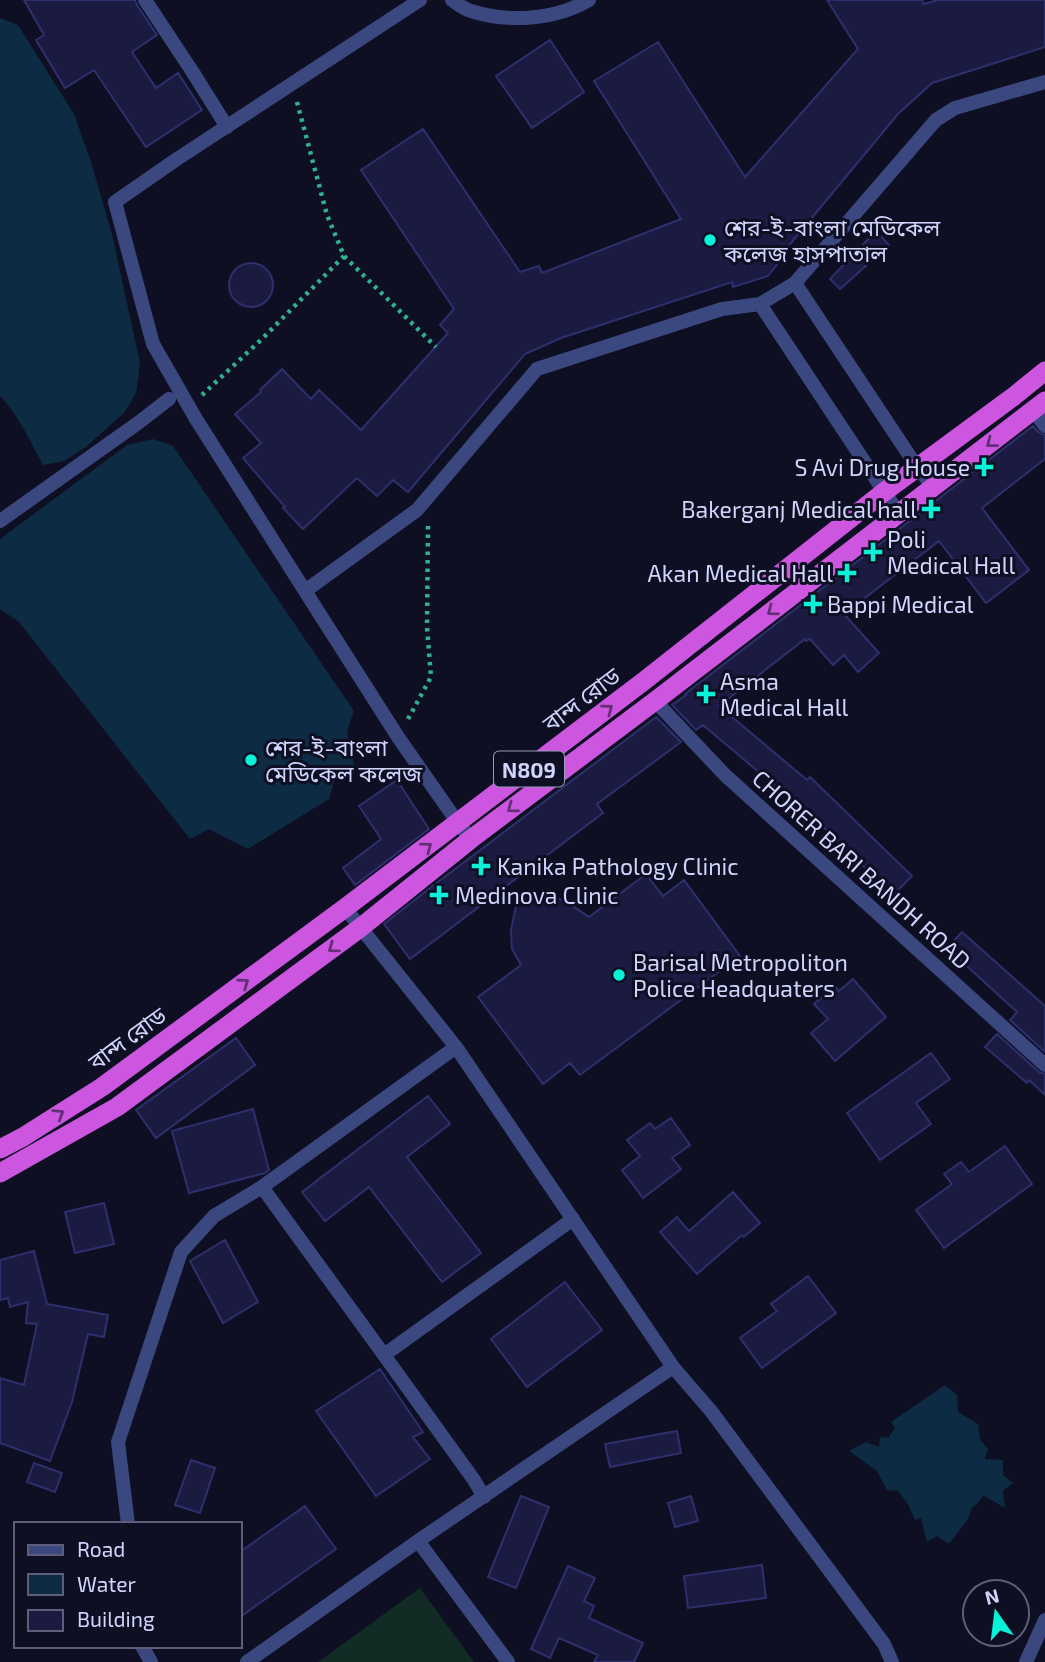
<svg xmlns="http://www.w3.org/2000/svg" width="1045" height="1662" viewBox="0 0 1045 1662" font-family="'Exo 2','Noto Sans Bengali',sans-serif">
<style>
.green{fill:#122c25}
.water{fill:#0d2b42}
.building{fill:#1b1b42;stroke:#2e2f6d;stroke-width:2}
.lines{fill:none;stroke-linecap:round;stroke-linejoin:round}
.path{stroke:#32b08e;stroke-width:4.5;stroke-dasharray:3.5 5;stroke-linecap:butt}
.service{stroke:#3b477f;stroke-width:14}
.minor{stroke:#3b477f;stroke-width:14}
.trunk{stroke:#cc56df;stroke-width:19}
.oneway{stroke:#632f77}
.poi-dot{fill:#08f2d8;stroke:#0e0f22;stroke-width:2.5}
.labels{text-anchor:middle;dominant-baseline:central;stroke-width:6;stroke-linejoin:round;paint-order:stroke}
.shield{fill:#0e0f22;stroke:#969abb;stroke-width:2}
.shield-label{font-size:21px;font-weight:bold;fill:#d1d5fd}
.poi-label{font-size:23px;fill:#d1d5fd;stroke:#0e0f22;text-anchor:start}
.street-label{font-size:23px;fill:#d1d5fd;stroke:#0e0f22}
</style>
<rect width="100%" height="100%" fill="#0e0f22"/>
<!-- green -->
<path class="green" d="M420,1588L474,1662H318Z"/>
<!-- water -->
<path class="water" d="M0,18L18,25L74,114L91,162L112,234L140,363L136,393L125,412L86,447L64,461L43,465C30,441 19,416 0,396Z
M153,439L173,446L354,711L347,731L354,765L334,782L329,799L248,849L209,829L190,839L19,622L0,609V539L127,445Z
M945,1385L957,1395L958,1412L978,1424L980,1440L988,1449L985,1459L1003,1460V1475L1013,1483L1003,1491L1005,1508L983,1495L979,1502L972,1508L968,1519L949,1544L937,1536L927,1542L921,1518L915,1520L908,1504L898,1491L887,1490L877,1471L849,1451L866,1442L879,1447L880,1437L888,1438L895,1428L891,1422Z"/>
<!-- building -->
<path class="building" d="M24,0H135L137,5L157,35L132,52L156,88L178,73L202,110L146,147L94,70L65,88L36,40L44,35Z
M827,0H922L924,4L938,0H1045V47L932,83L898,114L786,249L788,250L768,276L733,287L732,282L561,338L525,354L408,492L393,480L377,496L357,478L303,529L283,508L285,507L243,458L261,443L235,414L261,392L260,390L282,369L311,399L319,390L361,430L448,333L440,325L454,309L361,170L423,129L520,272L539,266L542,273L681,219L594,81L658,42L745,177L858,49Z
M550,40L584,92L532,128L496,76Z
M876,231L889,245L840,289L830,279Z
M229 285a22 22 0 1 1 44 0a22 22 0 1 1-44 0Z
M1033,426L1038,432L1045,435V459L982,508L1029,570L986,603L939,541L844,614L879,653L858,672L844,655L833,665L810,639L806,641L805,639L719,706L807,780L810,777L912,876L893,895L782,787L780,790L703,725L696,730L672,705L686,695L685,694Z
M656,717L681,742L597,804L603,813L410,959L384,924L430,888Z
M397,780L429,829L355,885L343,868L381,839L359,806Z
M646,874L663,896L684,880L740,956L580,1075L570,1063L543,1084L478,997L521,965L512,949L511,930L519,892L556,898L567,902L589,917Z
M962,932L1045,1006V1052L1010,1020L1017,1012L947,948Z
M853,979L886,1017L835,1061L811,1033L828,1019L814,1004L835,986L839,991Z
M997,1034L1039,1072L1045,1074V1095L1029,1080L1027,1083L985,1047Z
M236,1038L255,1065L156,1138L136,1110Z
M931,1053L950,1079L916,1103L931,1124L880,1160L847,1113Z
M428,1096L450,1124L407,1157L481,1253L442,1282L369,1187L325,1221L302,1192Z
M253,1109L269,1170L265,1173L189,1193L172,1131Z
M671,1118L690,1145L672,1158L681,1169L643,1198L622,1170L640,1156L627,1140L650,1123L655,1129Z
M1005,1146L1032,1184L944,1248L916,1210L952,1184L944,1174L961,1162L969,1172Z
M733,1192L760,1223L744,1237L742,1235L697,1274L660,1232L677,1217L689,1231Z
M104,1203L114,1244L75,1253L65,1212Z
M225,1240L258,1302L223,1323L190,1261Z
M34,1251L47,1304L108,1315L104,1337L88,1334L72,1402L50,1461L0,1443V1378L24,1385L37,1324L26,1323L28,1302L10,1307L8,1298L0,1300V1260Z
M808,1276L836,1313L762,1368L740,1338L777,1311L771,1304Z
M565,1282L602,1330L527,1387L491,1339Z
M380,1369L423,1432L413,1437L430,1459L376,1496L316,1411Z
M677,1431L681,1453L610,1467L605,1444Z
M191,1460L215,1468L200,1513L175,1505Z
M34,1463L62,1473L55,1492L27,1482Z
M521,1496L549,1507L516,1588L488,1577Z
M691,1496L698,1521L675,1527L668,1503Z
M305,1506L336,1549L240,1617V1552Z
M762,1565L766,1598L688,1608L684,1576Z
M568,1566L595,1578L584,1601L594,1606L589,1618L643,1643L634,1662H594L598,1655L559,1638L550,1658L531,1649Z"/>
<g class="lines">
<!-- path -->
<path class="path" d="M297,102L327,215L344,256L436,347
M202,395L263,338L344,256
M408,719L431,677L427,627L428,524"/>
<!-- service -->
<path class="service" d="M420,0L177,159L115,202L153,344L196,419L305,591L398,737L458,823L471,839
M452,0C458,4 464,9 471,11C509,23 555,20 589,0
M760,304L795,283
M933,487L917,467L795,283L936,120L955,108L1045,82
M305,591L417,510L537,369L722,309L760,304L899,514
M1026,1662L1045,1620"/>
<!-- minor -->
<path class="minor" d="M145,0L192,71L227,127
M1033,410L1045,426
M0,521L138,423L169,399
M655,701L725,775L1045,1065
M345,908L456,1047L262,1187L384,1355L573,1219
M384,1355L474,1480L484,1497
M673,1367L711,1411L884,1644L892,1662
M128,1524L118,1442L181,1252L214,1216L262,1187
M418,1541L508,1662
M142,1646L151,1662
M247,1662L418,1541L673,1367L456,1047"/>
<!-- trunk -->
<path class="trunk" d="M0,1149L23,1137L102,1087L345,908L644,681L884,492L1013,397L1045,371
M0,1173L117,1107L360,928L471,839L655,701L1045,401"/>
</g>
<!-- one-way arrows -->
<defs><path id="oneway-chevron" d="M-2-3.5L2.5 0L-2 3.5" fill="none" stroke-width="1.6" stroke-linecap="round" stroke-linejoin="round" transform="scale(1.75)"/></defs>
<g class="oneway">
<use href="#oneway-chevron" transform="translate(991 443) rotate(142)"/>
<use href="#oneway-chevron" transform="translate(772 611) rotate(143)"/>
<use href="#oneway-chevron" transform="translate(608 709) rotate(-37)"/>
<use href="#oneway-chevron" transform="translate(512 808) rotate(143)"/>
<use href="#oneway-chevron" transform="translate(427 847) rotate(-37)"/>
<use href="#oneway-chevron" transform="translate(333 948) rotate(144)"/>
<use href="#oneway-chevron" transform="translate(244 983) rotate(-36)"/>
<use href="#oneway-chevron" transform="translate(59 1114) rotate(-32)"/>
</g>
<!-- markers -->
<g class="poi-dot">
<circle cx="710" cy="240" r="7"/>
<path d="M980.5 456.5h7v7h7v7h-7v7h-7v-7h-7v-7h7z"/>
<path d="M927.5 498.5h7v7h7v7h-7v7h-7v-7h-7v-7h7z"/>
<path d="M869.5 541.5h7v7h7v7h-7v7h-7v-7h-7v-7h7z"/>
<path d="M843.5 562.5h7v7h7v7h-7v7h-7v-7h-7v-7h7z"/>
<path d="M809.5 593.5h7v7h7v7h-7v7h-7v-7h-7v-7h7z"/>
<path d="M702.5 683.5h7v7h7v7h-7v7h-7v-7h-7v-7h7z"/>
<circle cx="251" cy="760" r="7"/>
<path d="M477.5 855.5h7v7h7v7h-7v7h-7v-7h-7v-7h7z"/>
<path d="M435.5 884.5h7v7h7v7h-7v7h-7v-7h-7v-7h7z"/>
<circle cx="619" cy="975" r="7"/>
</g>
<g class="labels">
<!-- shield labels -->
<rect class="shield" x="494" y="751.5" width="70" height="35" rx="5"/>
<g class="shield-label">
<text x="529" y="769">N809</text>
</g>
<!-- poi labels -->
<g class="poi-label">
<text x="724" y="227">শের-ই-বাংলা মেডিকেল<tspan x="724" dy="26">কলেজ হাসপাতাল</tspan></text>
<text x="970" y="467" text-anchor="end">S Avi Drug House</text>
<text x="917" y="509" text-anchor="end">Bakerganj Medical hall</text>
<text x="887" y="539">Poli<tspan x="887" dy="26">Medical Hall</tspan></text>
<text x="833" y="573" text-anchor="end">Akan Medical Hall</text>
<text x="827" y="604">Bappi Medical</text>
<text x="720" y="681">Asma<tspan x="720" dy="26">Medical Hall</tspan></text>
<text x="265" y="747">শের-ই-বাংলা<tspan x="265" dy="26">মেডিকেল কলেজ</tspan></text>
<text x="497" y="866">Kanika Pathology Clinic</text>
<text x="455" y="895">Medinova Clinic</text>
<text x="633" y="962">Barisal Metropoliton<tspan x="633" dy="26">Police Headquaters</tspan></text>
</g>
<!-- street labels -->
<g class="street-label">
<text transform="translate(581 699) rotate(-37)">বান্দ রোড</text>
<text transform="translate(862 869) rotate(42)">CHORER BARI BANDH ROAD</text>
<text transform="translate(127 1038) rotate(-36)">বান্দ রোড</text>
</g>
</g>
<!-- legend -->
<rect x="14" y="1522" width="228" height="126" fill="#0e0f22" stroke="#5c5e7a" stroke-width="2"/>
<rect x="28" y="1545" width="35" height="10" fill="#3b477f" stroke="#5c5e7a" stroke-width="2"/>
<text x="77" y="1557" font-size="21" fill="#d1d5fd">Road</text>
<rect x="28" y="1574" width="35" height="21" fill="#0d2b42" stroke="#5c5e7a" stroke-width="2"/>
<text x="77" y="1592" font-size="21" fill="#d1d5fd">Water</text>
<rect x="28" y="1610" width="35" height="21" fill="#1b1b42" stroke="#5c5e7a" stroke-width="2"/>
<text x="77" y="1627" font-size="21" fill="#d1d5fd">Building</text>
<!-- north arrow -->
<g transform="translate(996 1613) rotate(346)"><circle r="33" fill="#0e0f22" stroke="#5c5e7a" stroke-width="2"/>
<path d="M0-5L12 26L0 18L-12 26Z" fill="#08f2d8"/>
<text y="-10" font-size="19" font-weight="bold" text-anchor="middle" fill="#d1d5fd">N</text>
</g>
</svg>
